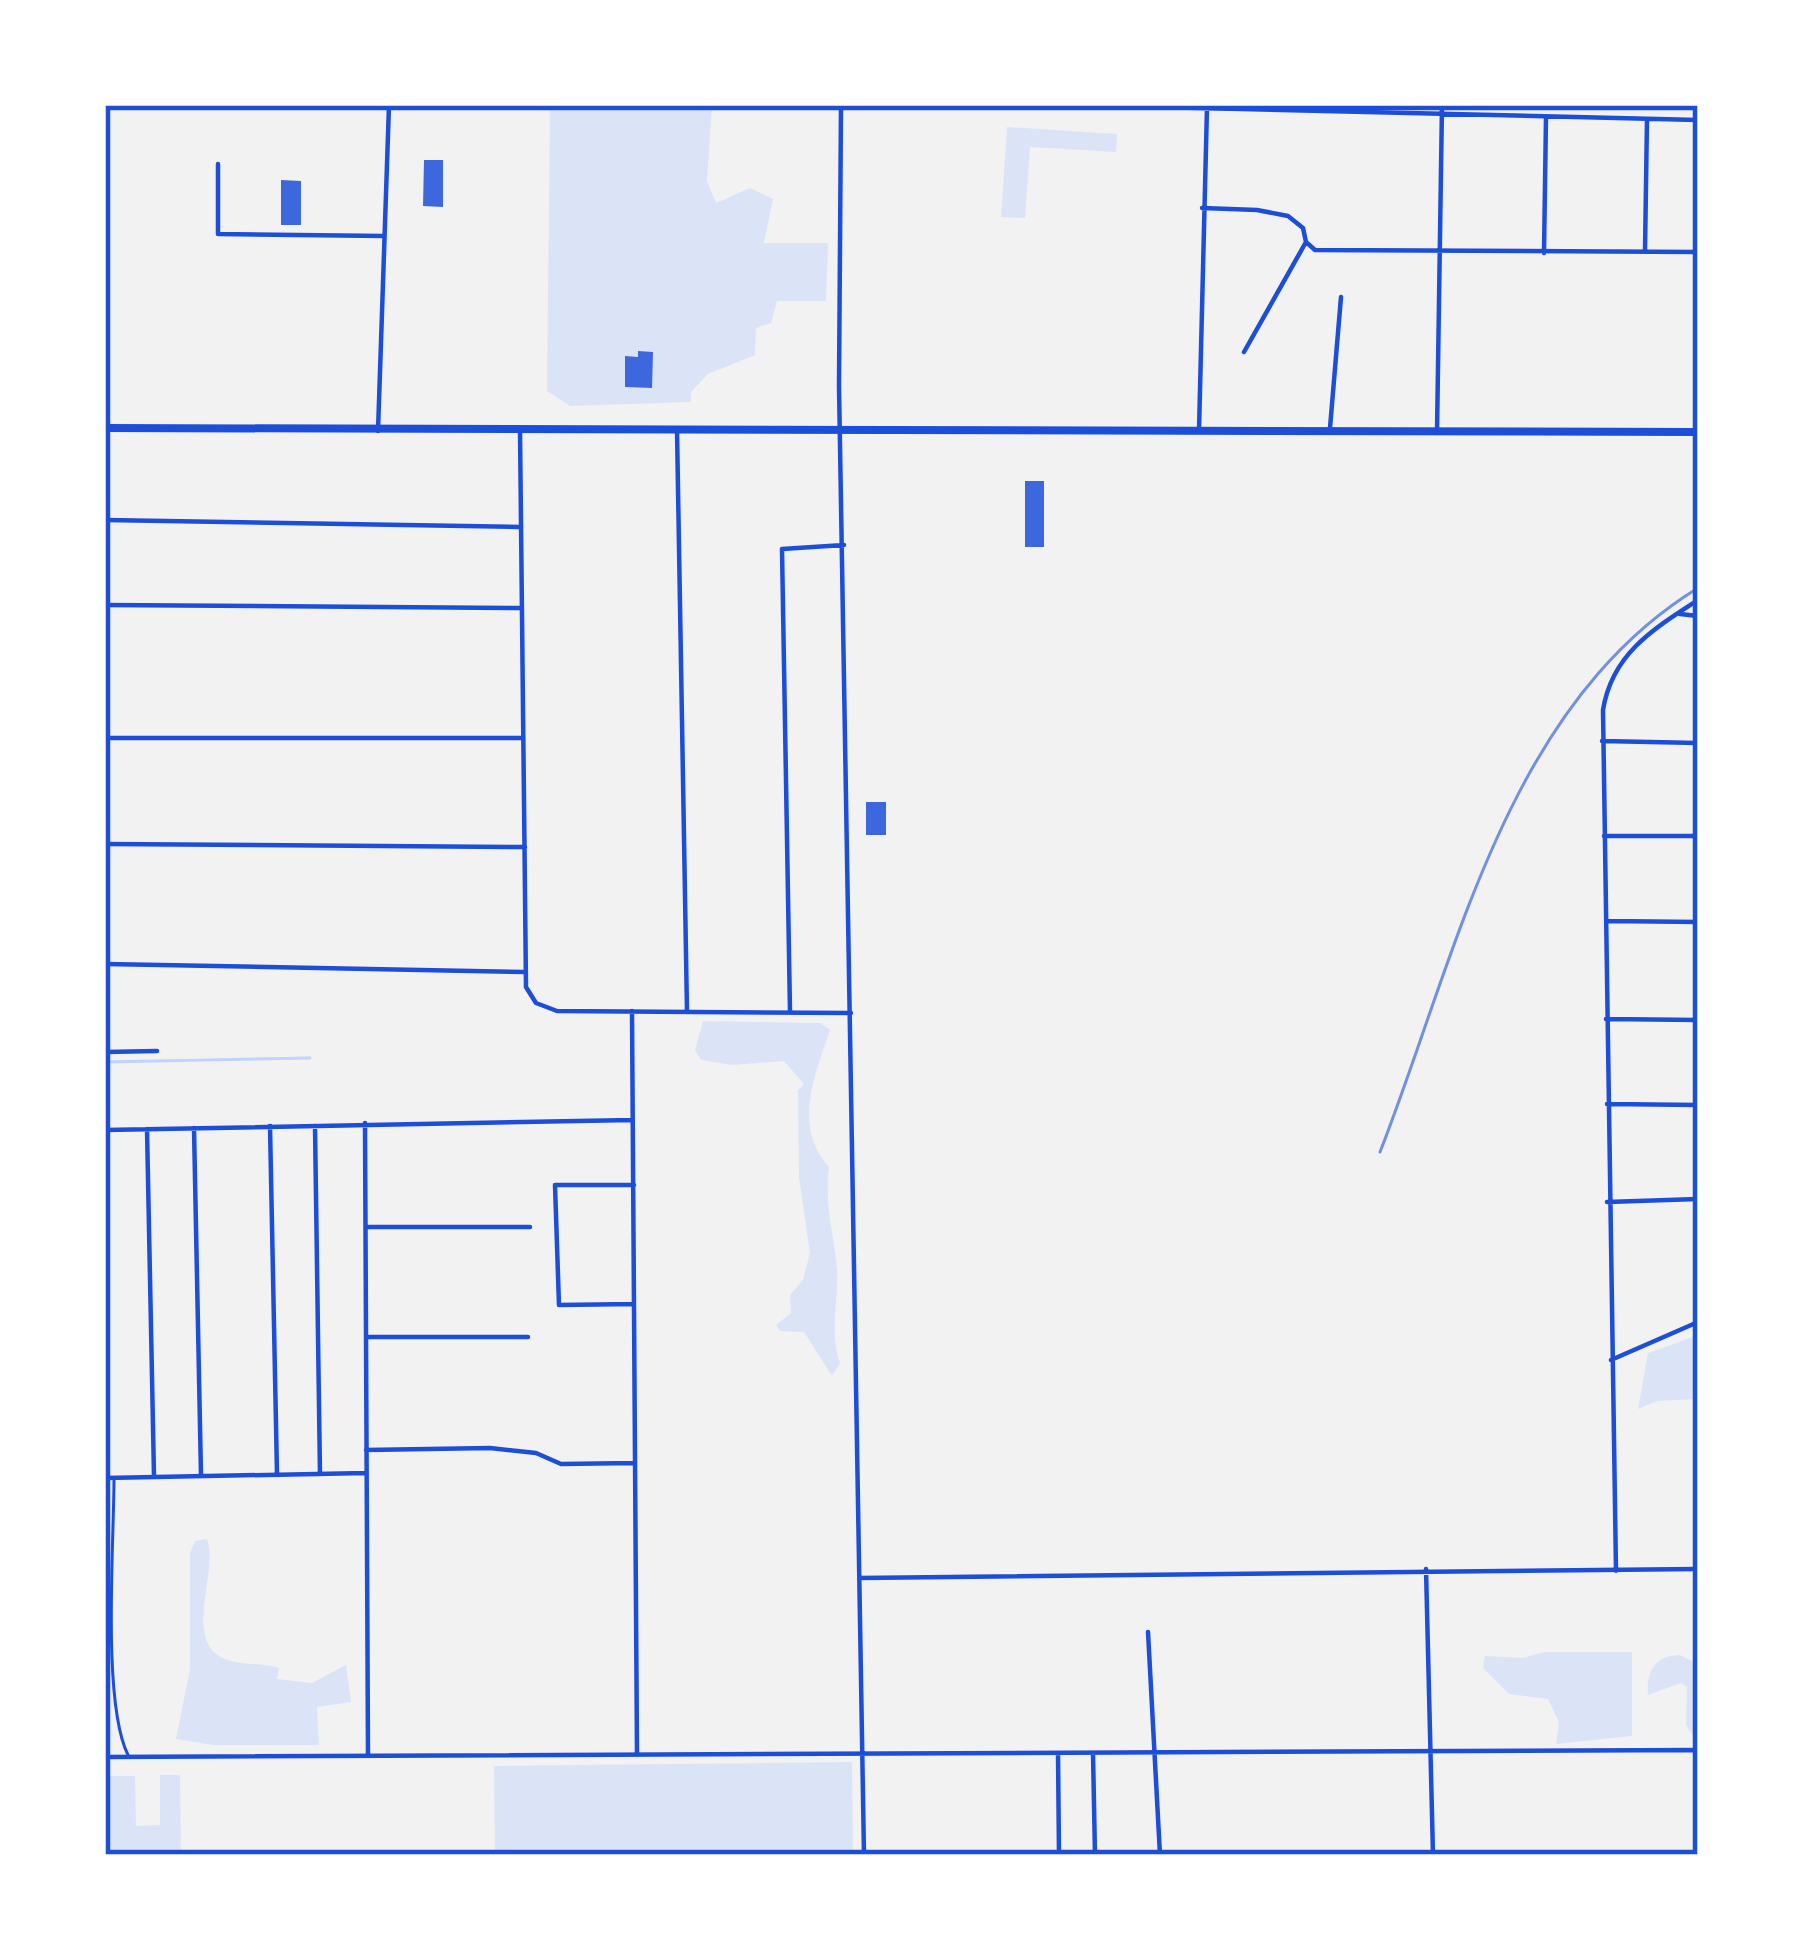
<svg xmlns="http://www.w3.org/2000/svg" width="1803" height="1960" viewBox="0 0 1803 1960" font-family="'Open Sans',sans-serif">
<style>
.green{fill:#dbe4f7}
.lines{fill:none;stroke-linecap:round;stroke-linejoin:round}
.stream{stroke:#bfd3fe;stroke-width:3}
.building{fill:#3d67dc}
.service{stroke:#1d4ed8;stroke-width:3}
.minor{stroke:#1d4ed8;stroke-width:4.5}
.tertiary{stroke:#1d4ed8;stroke-width:6}
.primary{stroke:#1d4ed8;stroke-width:8}
.rail{stroke:#7290e2;stroke-width:3}
.neatline{fill:none;stroke:#1d4ed8;stroke-width:4.5}
</style>
<rect width="100%" height="100%" fill="#f2f2f2"/>
<!-- green -->
<path class="green" d="M550,105L712,106L707,181L716,203L750,188L773,199L764,243H828L826,301H777L771,323L756,328L755,355L708,374L691,392V402L570,406L547,391Z
M1007,127L1117,134L1116,152L1030,147L1025,218L1001,217Z
M703,1021L820,1023L830,1030C815,1075 792,1126 829,1167C824,1204 834,1235 837,1268C839,1301 829,1330 840,1363L832,1376L804,1332L780,1331L776,1325L791,1313L790,1295L803,1280L810,1253L799,1178L798,1090L804,1084L784,1061L732,1065L701,1060L695,1050Z
M1698,1335V1399L1657,1401L1638,1409L1648,1353Z
M207,1539C220,1574 178,1647 231,1661C247,1665 263,1663 279,1668L277,1679L312,1683L346,1665L351,1702L317,1707L319,1745H213L176,1739L190,1669V1553L195,1541Z
M1545,1652H1632V1736L1556,1744L1559,1722L1548,1699L1509,1694L1483,1668L1485,1656L1522,1658Z
M1680,1655L1698,1664V1743L1686,1725L1687,1687L1681,1683L1648,1695C1646,1672 1655,1655 1680,1655Z
M852,1762L853,1855H495L494,1766Z
M160,1775H180L181,1855H110L109,1776H135L136,1826L160,1825Z"/>
<g class="lines">
<!-- stream -->
<path class="stream" d="M105,1062L310,1058"/>
</g>
<!-- building -->
<path class="building" d="M424,160H443V207L423,206Z
M281,180L301,181V225H281Z
M638,351L653,352L652,388L625,387V356L638,357Z
M1025,481H1044V547H1025Z
M866,802H886V835H866Z"/>
<g class="lines">
<!-- service -->
<path class="service" d="M114,1479C114,1543 102,1703 128,1755"/>
<!-- minor -->
<path class="minor" d="M841,105L839,386L864,1855
M1073,105L1698,120
M218,164V234L384,236
M1202,208L1257,210L1288,216L1303,228L1306,242L1315,250L1698,252
M1645,251L1647,119
M1544,253L1546,117
M1244,352L1306,242
M1330,428L1341,297
M520,430L526,987L536,1003L557,1011L851,1013
M677,430L687,1012
M378,431L389,105
M1199,431L1207,107
M1437,433L1442,105
M105,520L520,527
M105,605L521,608
M1680,614L1698,616
M105,738H523
M1602,741L1698,743
M1604,836H1698
M105,844L525,847
M1608,921L1698,922
M105,964L526,972
M632,1011L637,1755
M790,1012L782,549L844,545
M1606,1019L1698,1020
M105,1052L157,1051
M1607,1104L1698,1105
M365,1123L368,1756
M270,1126L277,1474
M315,1126L320,1474
M194,1128L201,1475
M147,1129L154,1476
M105,1130L633,1120
M634,1185H555L559,1305L634,1304
M1607,1202L1698,1199
M368,1227H530
M368,1337H528
M1611,1360L1698,1322
M366,1450L490,1448L536,1453L561,1464L633,1463
M105,1478L366,1473
M1426,1569L1433,1855
M1616,1571L1603,710C1612,654 1653,629 1698,600
M859,1578L1698,1569
M1148,1632L1160,1855
M1058,1753L1059,1855
M1093,1753L1095,1855
M105,1757L1696,1750V1855"/>
<!-- tertiary -->
<path class="tertiary" d="M105,155L106,105"/>
<!-- primary -->
<path class="primary" d="M105,428L1698,432"/>
<!-- rail -->
<path class="rail" d="M1380,1152C1457,955 1506,706 1698,588"/>
</g>
<!-- border -->
<rect width="1803" height="1960" fill="none" stroke="#ffffff" stroke-width="216"/>
<rect x="108" y="108" width="1587" height="1744" class="neatline"/>
</svg>
